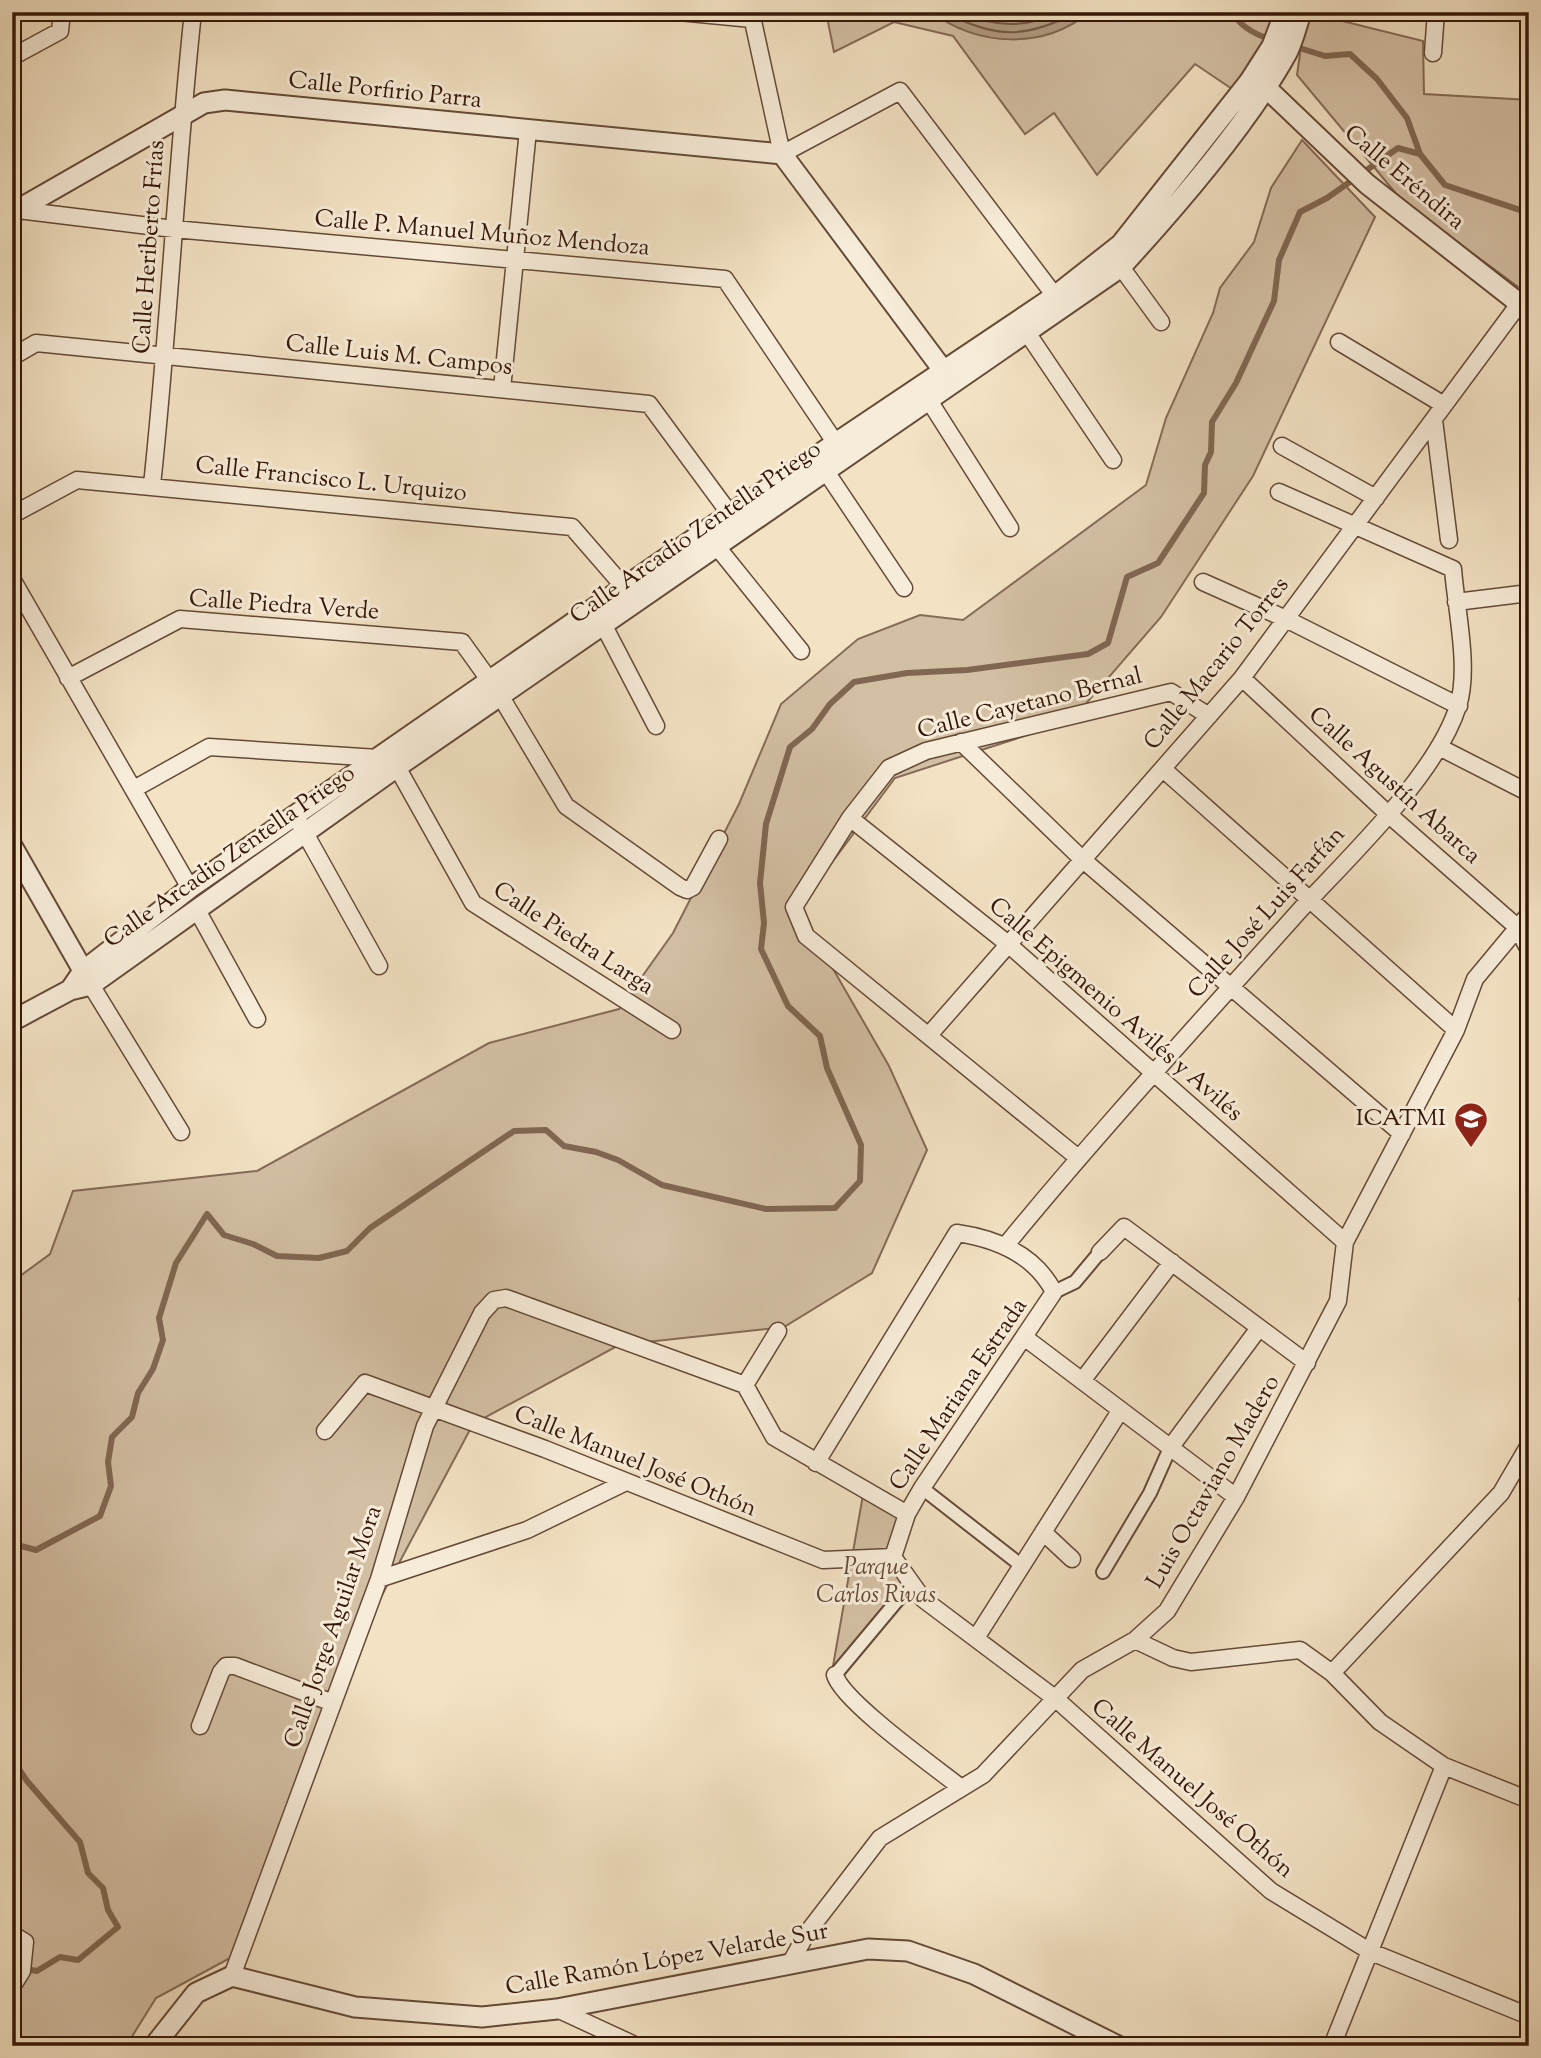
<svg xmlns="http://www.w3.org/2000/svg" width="1541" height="2058" viewBox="0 0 1541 2058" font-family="'Sorts Mill Goudy',serif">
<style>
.green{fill:#d3bfa4;stroke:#846b56;stroke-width:2}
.water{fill:#b29d84;stroke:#806752;stroke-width:2}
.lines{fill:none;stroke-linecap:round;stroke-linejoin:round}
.shore{stroke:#745a46;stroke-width:2}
.stream{stroke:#806752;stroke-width:6}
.pedestrian-casing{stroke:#644a36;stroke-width:16}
.minor-casing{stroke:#644a36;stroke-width:19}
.tertiary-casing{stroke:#644a36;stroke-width:23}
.pedestrian{stroke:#f7ecd9;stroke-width:12}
.minor{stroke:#f7ecd9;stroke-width:16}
.tertiary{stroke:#f7ecd9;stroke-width:19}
.labels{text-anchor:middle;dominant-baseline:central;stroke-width:6;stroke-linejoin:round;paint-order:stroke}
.street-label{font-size:24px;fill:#351707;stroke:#f7ecd9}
.poi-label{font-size:24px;fill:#351707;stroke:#f7ecd9;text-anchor:end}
.park-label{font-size:24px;font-style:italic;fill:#644936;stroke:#f7ecd9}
</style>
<rect width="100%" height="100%" fill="#f3e2c4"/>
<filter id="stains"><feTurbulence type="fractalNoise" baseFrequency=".00286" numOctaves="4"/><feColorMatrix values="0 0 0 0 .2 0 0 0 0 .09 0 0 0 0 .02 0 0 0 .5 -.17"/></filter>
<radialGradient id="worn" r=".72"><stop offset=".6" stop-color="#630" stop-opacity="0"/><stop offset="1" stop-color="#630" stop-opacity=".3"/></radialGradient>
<!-- green -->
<path class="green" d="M826,12H1277L1257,64L1235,91L1195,64L1097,175L1054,113L1025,134L953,36L894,22L834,52Z
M1306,12L1423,41L1424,94L1529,100V295L1403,202L1297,75Z
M1302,140L1375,217L1253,476L1161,617L1071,721L895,778L798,908L889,1066L927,1150L872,1273L784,1327L619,1345L473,1424L348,1659L232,1957L156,1998L126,2046H12V1282L50,1254L73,1191L257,1171L489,1043L619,1009L673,933L739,804L781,704L858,639L920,615L963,620L1146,485L1166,418L1213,313L1220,288L1254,242L1271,188Z
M864,1489L905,1514L890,1553L910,1585L839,1671L833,1666Z"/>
<!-- water -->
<path class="water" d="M932,12H1089C1046,50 976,47 932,12Z"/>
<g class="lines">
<!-- shore -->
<path class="shore" d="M945,12C995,39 1026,39 1077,12
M964,12C992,28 1029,28 1058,12"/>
<!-- stream -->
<path class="stream" d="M1233,12C1239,27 1257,35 1272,40
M1293,46L1325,56L1350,54L1377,79L1407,118L1420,154L1445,185L1529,213
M12,1548L21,1546L36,1550L100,1516L111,1486L108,1462L112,1437L132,1417L138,1393L153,1369L163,1340L159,1318L176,1263L207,1214L224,1235L253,1244L277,1256L319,1258L347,1251L370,1228L514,1131L546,1130L564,1146L596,1152L618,1160L662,1185L766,1209L835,1208L860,1181L861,1145L827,1068L820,1036L788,1006L761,949L764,923L760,883L766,824L790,747L812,729L830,704L854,682L907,673L967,670L1088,654L1108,643L1127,577L1158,563L1204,493L1205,465L1211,452L1212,422L1236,383L1274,301L1279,260L1300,212L1327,198L1398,148L1420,154
M12,1759L27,1781L80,1842L88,1873L103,1888L108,1910L118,1927L78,1960L60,1957L37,1971L12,1967"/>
<!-- pedestrian casing -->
<g class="pedestrian-casing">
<path id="pedestrian" d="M1054,1292L1075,1282L1100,1252
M922,1488L1022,1566
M1103,1572L1150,1493L1170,1448
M835,1675L911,1584"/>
</g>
<!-- minor casing -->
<g class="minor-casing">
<path id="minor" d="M679,12L752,19
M751,12L782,154L900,91L1055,296
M1433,53L1436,12
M12,57L60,31L62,12
M18,210L174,229L725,279L841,451
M1121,267L1161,322
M1028,334L1113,460
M1339,342L1444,405
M12,357L36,343L649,404L730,514
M502,389L528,130
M930,402L1010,528
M1434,420L1449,540
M1282,446L1376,498
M827,473L904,588
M152,485C169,328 176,170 193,12
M12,515L77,480L572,527L625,588
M718,548L801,651
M12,579L190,888
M1203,582L1286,619L1459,706
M1456,602L1529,593
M604,626L656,726
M68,678L180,619L462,642L490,681
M1242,678L1387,813L1517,927L1529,950
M501,697L566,806L680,887L687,890L693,887L719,839
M961,742L1082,859L1402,1134
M1441,748L1529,793
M397,767L473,903L672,1030
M1163,769L1456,1030
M134,789L209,747L378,758
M850,818L1008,944L1345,1242
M300,824L379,966
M197,910L257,1019
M91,985L181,1132
M929,1035L1242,678L1519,304
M1077,1157L806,936L794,907L850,818L889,768L926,751L1171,692L1209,716
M1006,1245C1100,1130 1201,1021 1300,910C1349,857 1437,774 1458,706C1470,669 1456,609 1453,569L1279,492
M1100,1252L1124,1227L1307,1363
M1528,1299H1529
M778,1331L745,1385L774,1437L907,1514
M1024,1337L1236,1497
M1082,1381L1172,1262
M325,1431L365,1383L545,1449L823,1560L893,1557
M1170,1448L1259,1328
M816,1463L957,1233C998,1239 1035,1255 1054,1292L922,1488L907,1514L893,1557L923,1599L1056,1699L1271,1891L1371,1952L1529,2016
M1043,1532L1072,1559
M379,1579L527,1530L624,1483
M976,1638L1120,1411
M1135,1640L1173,1658L1191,1662L1300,1650L1332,1673L1380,1722L1444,1766L1529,1800
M1332,1673L1501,1493L1529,1445
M835,1675C842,1701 935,1767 960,1787
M200,1726L221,1672L226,1666H235L333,1703
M12,1934L25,1942L22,1971L12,1987
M791,1962L807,1933L880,1838L983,1775L1082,1670L1135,1640L1167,1611L1236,1497L1338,1301L1345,1242L1456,1030L1475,979L1529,914
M232,1976L379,1579L425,1426L482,1313L494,1300L506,1298L745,1385
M557,2009L637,2046
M1332,2046L1444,1766"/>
</g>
<!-- tertiary casing -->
<g class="tertiary-casing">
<path id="tertiary" d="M1256,78L1367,184L1529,311
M12,213L204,103L225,100L782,154L943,370
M12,846L89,981
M70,990L83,971L190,888L730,514L1055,296L1121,244L1249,82L1272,46L1285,12
M12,1021L70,990L91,985L397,767L1121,267C1176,207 1248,124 1287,53C1293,41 1297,26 1301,12
M154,2046L196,1993L232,1976L355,2007L482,2017L557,2009L868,1949L908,1951L974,1974L1118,2046"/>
</g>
<!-- pedestrian -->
<use href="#pedestrian" class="pedestrian"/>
<!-- minor -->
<use href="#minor" class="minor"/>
<!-- tertiary -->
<use href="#tertiary" class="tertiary"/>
</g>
<!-- icons -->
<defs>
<g id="university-pin" transform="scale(1.75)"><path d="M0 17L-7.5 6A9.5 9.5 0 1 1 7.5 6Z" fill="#8f2418" stroke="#f7ecd9"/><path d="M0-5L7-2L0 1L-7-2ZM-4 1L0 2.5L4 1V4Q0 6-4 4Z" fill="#fff"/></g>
</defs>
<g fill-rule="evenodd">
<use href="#university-pin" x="1471" y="1119"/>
</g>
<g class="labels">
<!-- street labels -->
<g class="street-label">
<text transform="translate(385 91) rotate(6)">Calle Porfirio Parra</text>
<text transform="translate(1404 178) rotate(40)">Calle Eréndira</text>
<text transform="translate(482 234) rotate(5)">Calle P. Manuel Muñoz Mendoza</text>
<text transform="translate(150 247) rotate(-86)">Calle Heriberto Frías</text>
<text transform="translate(399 356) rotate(6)">Calle Luis M. Campos</text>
<text transform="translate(331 480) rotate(6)">Calle Francisco L. Urquizo</text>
<text transform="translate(696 533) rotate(-35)">Calle Arcadio Zentella Priego</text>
<text transform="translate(284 606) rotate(4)">Calle Piedra Verde</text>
<text transform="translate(1217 664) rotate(-51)">Calle Macario Torres</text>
<text transform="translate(1030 704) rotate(-14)">Calle Cayetano Bernal</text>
<text transform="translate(1394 786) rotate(42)">Calle Agustín Abarca</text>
<text transform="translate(230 857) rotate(-35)">Calle Arcadio Zentella Priego</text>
<text transform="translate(1267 913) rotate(-48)">Calle José Luis Farfán</text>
<text transform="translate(573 939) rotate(33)">Calle Piedra Larga</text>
<text transform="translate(1115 1010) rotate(41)">Calle Epigmenio Avilés y Avilés</text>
<text transform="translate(959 1395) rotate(-56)">Calle Mariana Estrada</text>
<text transform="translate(635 1462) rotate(22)">Calle Manuel José Othón</text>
<text transform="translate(1214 1482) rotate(-60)">Luis Octaviano Madero</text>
<text transform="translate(334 1627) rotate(-71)">Calle Jorge Aguilar Mora</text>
<text transform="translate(1192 1789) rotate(41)">Calle Manuel José Othón</text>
<text transform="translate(667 1960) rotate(-10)">Calle Ramón López Velarde Sur</text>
</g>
<!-- poi labels -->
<g class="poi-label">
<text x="1446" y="1119">ICATMI</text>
</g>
<!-- park labels -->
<g class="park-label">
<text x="876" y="1568">Parque<tspan x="876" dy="28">Carlos Rivas</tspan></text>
</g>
</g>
<!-- margin -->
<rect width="1541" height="2058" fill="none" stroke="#f3e2c4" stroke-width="42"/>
<rect x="14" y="14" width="1513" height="2030" fill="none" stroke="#351707" stroke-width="3.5"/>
<rect x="21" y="21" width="1499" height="2016" fill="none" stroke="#351707" stroke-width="2"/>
<rect width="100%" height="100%" filter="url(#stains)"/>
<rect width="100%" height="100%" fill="url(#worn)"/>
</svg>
